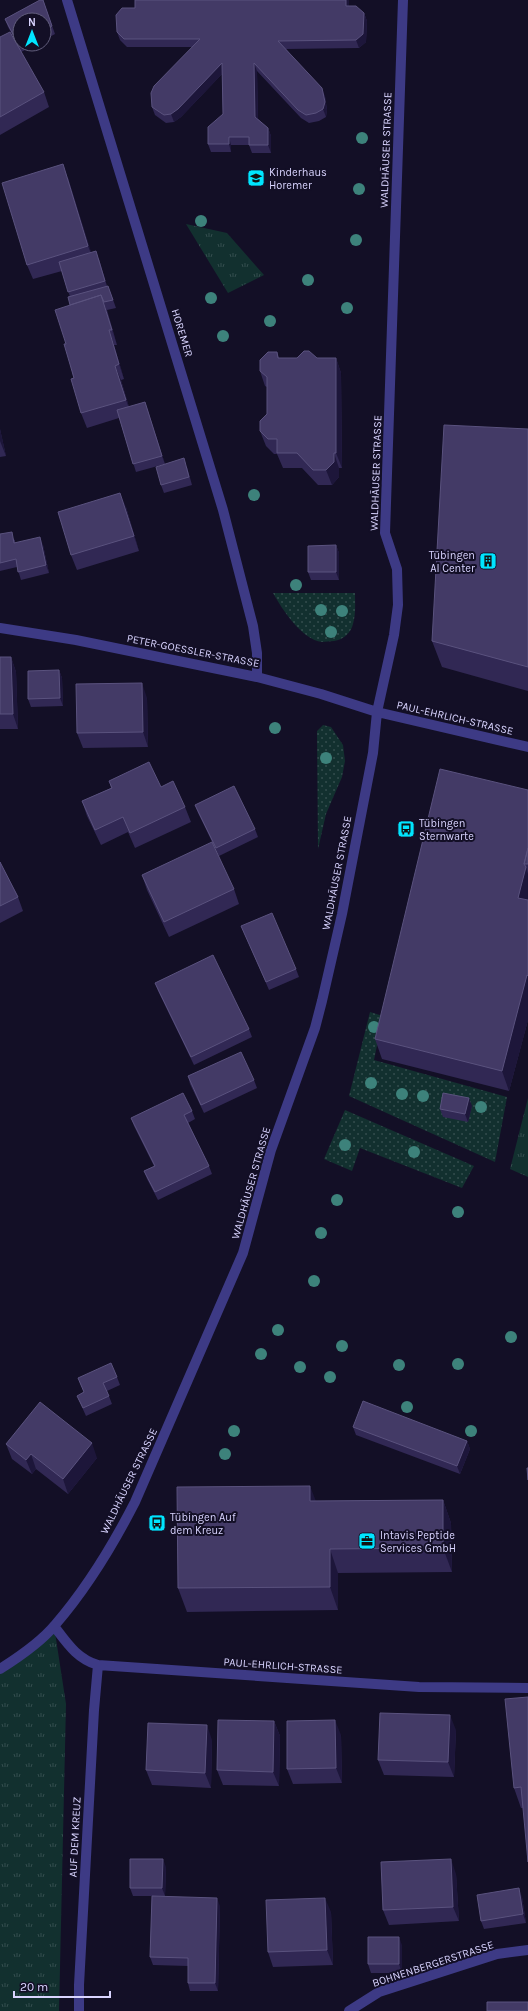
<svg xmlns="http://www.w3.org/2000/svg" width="528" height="2011" viewBox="0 0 528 2011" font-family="Karla,sans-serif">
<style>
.grass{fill:url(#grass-dots)}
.park{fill:url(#park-tufts)}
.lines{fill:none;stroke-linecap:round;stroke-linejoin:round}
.minor{stroke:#3d3a85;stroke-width:10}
.tree{fill:#3d827b}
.wall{fill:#312854}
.shaded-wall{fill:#1d163a}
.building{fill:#433a66;stroke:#5a527e}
.labels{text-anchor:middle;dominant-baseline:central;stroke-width:4;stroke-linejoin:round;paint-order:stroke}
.street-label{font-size:11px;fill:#d9d4ff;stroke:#130f26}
.poi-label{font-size:11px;fill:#d9d4ff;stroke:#130f26;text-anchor:start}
</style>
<defs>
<pattern id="grass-dots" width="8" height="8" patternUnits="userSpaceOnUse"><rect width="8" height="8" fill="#12302f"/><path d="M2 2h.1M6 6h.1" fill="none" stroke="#344d4e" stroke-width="1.8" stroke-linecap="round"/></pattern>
<pattern id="park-tufts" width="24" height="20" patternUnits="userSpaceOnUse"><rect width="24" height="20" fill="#12302f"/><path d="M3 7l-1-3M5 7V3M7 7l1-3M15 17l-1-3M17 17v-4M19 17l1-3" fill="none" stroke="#344d4e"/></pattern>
</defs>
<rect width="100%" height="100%" fill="#130f26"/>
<!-- grass -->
<path class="grass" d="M273,593H355C355,603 356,614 353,624C351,633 343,640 334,641C330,641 325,642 322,642C302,640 282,609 273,593Z
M323,725L331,727L343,745L345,761L342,777L326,814L318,849L317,731Z
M370,1012L383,1016L374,1060L507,1097L495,1162L349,1096Z
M345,1110L474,1166L462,1188L360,1148L352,1171L324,1159Z"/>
<!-- park -->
<path class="park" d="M186,224L227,233L264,275L228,293Z
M528,1098V1177L510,1169Z
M54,1626L66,1704L59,2011H0V1669Z"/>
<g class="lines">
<!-- minor -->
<path class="minor" d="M67,0L223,510L253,626L257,653V677
M0,628L76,640L257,677L321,694L377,712L528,747
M54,1626C67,1643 77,1659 98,1665L419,1687L528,1688
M0,1669C19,1657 41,1642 55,1625C87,1588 113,1545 135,1502L243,1253L271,1150L315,1028L322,1001L342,914L373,753L377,712L394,635L398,605L397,569L385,533L403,0
M79,2011V1985L94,1710L98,1665
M349,2011L379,1992L497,1954L528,1950"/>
</g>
<!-- trees -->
<g class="tree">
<circle cx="362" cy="138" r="6"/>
<circle cx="359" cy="189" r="6"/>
<circle cx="201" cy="221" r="6"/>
<circle cx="356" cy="240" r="6"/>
<circle cx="308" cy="280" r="6"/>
<circle cx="211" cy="298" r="6"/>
<circle cx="347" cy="308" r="6"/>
<circle cx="270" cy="321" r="6"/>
<circle cx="223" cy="336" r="6"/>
<circle cx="254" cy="495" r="6"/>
<circle cx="296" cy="585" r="6"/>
<circle cx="321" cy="610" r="6"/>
<circle cx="342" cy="611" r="6"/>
<circle cx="331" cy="632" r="6"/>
<circle cx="275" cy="728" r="6"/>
<circle cx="326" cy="758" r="6"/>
<circle cx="374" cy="1027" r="6"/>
<circle cx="371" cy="1083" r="6"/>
<circle cx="402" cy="1094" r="6"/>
<circle cx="423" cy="1096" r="6"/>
<circle cx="481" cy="1107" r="6"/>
<circle cx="345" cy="1145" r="6"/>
<circle cx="414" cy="1152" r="6"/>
<circle cx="337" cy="1200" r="6"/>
<circle cx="458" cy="1212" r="6"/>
<circle cx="321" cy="1233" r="6"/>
<circle cx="314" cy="1281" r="6"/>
<circle cx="278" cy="1330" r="6"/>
<circle cx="511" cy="1337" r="6"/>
<circle cx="342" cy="1346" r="6"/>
<circle cx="261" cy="1354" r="6"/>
<circle cx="458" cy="1364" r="6"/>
<circle cx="399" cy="1365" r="6"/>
<circle cx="300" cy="1367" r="6"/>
<circle cx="330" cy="1377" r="6"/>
<circle cx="407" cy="1407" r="6"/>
<circle cx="234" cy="1431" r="6"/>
<circle cx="471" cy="1431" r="6"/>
<circle cx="225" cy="1454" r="6"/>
</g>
<!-- wall -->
<path class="wall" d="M43,0L55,34L44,40V20H20V44H37L21,52L44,92L49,107L0,135V37L13,36L8,27L5,19Z
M349,0V6L364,13L367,21L366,42L359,48L286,49L325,96L327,110L326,117L319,121L309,123L301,118L257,71L258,119L268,128L271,136V153H252L249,145H231V152H211L208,144L223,114L222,74L181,117L174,122L166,123L155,115L152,107L192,47H127L120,40L117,32L135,8Z
M68,178L91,253L99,259L107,286L111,294L116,308L107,310L117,345H114L124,379L121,380L129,407L145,402L165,464L136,472L119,418L87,428L81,413L66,344L70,305V297L62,271L33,279L27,265Z
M277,352L279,358H336L341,373L342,468H339V477L332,485H318L302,468H283L277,454H274L266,446L260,431L267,414V387L265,386L260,371Z
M0,429L6,456L0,457Z
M528,429V691L442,667L432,641Z
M187,467L192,485L164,493L161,485Z
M126,507L139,551L77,570L71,555Z
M0,534L15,540V543L43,545L49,573L21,580L17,567L0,571Z
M336,545L339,553V580H311L308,572Z
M0,657H11L16,672L18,729H0Z
M59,670L62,678L63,706L31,707L28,699Z
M147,698L148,747L83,748L77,733Z
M109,781L161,787L185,807L191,822L135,848L128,832L101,845L87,816L82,801L111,788Z
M528,790V1020L509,1091L382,1059L375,1039Z
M195,805L255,829L258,837L219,856L198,813Z
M0,862L18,897L23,911L0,923Z
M142,875L234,889L239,904L169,937L147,890Z
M241,926L296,969L299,977L269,990Z
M155,983L249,1029L252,1037L194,1065L158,991Z
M188,1076L254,1080L257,1088L204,1113L190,1084Z
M472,1106L468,1122L443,1117L440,1109Z
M192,1111L195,1119L188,1123L209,1166L212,1174L158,1200L147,1179L144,1171L154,1166L134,1126L131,1118Z
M117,1377L120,1385L107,1391L112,1404L86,1416L77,1396L84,1392L78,1378Z
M353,1427L467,1441L470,1449L460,1474L356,1435Z
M6,1444L97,1458L68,1494L36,1469L32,1474L12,1459Z
M443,1500L451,1523L452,1572L338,1573V1610L187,1612L178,1588L316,1501Z
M528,1697L523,1808H521L514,1788Z
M274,1721L280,1736L279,1786L223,1785L217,1770Z
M456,1730L454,1777L384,1775L378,1760Z
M341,1735L342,1783L293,1784L287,1769Z
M212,1740L211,1788L152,1785L146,1770Z
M166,1867L165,1896H155L220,1906L218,1991H190L188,1983V1966L153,1965L150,1957L152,1896H133L130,1888Z
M456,1874L459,1921L389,1925L383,1910Z
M522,1897L526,1923L484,1929L481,1921Z
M331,1912L333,1965L273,1967L268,1952Z
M402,1945V1973H371L368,1964Z"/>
<!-- shaded-wall -->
<path class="shaded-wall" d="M346,0H349V14L346,6Z
M364,13L367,21L366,42L359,48L356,40Z
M222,63L225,71L181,117L174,122L171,114Z
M254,63L257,71L258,125L255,117Z
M322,88L325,96L327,110L326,117L323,109Z
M268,128L271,136V153L268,145Z
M229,137L231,145V152L229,144Z
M63,164L68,178L94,261L88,246Z
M101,295L106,310L117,345L112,330Z
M109,330L114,345L124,379L119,364Z
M336,358L341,373L342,468L336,453Z
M115,366L121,380L131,414L126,400Z
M145,402L148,410L165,464L162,456Z
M0,429L6,456L0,441Z
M334,453L339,468V477L332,485L326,470Z
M120,493L126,507L139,551L134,536Z
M40,537L43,545L49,573L46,565Z
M336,545L339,553V580L336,572Z
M11,657L16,672L18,729L13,714Z
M59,670L62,678L63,706L60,698Z
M142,683L147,698L148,747L143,732Z
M526,867L528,874V907L518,898Z
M527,975L528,977V1020L509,1091L502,1071Z
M469,1098L472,1106L468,1122L465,1114Z
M467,1441L470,1449L460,1474L457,1466Z
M92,1443L97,1458L68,1494L63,1479Z
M31,1454L36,1469L32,1474L26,1460Z
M310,1486L319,1509L310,1501Z
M443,1500L451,1523L452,1572L443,1548Z
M330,1549L338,1573V1610L330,1587Z
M450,1715L456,1730L454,1777L448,1762Z
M335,1720L341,1735L342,1783L336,1768Z
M274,1721L280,1736L279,1786L273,1772Z
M207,1725L212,1740L211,1788L205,1773Z
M163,1859L166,1867L165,1896L162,1888Z
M451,1859L456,1874L459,1921L453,1907Z
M519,1888L522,1897L526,1923L523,1914Z
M217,1898L220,1906L218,1991L215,1983Z
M325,1898L331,1912L333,1965L327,1950Z
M399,1937L402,1945V1973L399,1964Z"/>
<!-- building -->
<path class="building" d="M40,0H43L52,26L44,30V20H20V43L18,44L5,19Z
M135,0H346V6H356L364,13L363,34L356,40L278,41L322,88L325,102L323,109L316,113L306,115L298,110L254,63L255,117L268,128V145H249V137H229V144H208V127L223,114L222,63L178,109L171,114L164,115L152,107L151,93L154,86L200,39H124L117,32L116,15L122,8H135Z
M10,32L44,92L0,117V37Z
M63,164L88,246L27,265L2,183Z
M96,251L105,281L68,292L59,262Z
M108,286L113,300L104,302L101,295L70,305L68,297Z
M101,295L112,330H109L119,364L115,366L126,400L81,413L71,379L74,378L64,344H66L55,310Z
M304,351H309L317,358H336V453H334V462L326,470H313L297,453H277V439H268L260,431V421L267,414V377L260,371V360L268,352H277L278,358H297Z
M145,402L162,456L133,464L117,410Z
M444,425L528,429V667L432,641Z
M184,458L189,477L161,485L156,467Z
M120,493L134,536L71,555L58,512Z
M12,532L14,543L40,537L46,565L18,572L16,559L0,563V534Z
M336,545V572H308V546Z
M0,657H11L13,714H0Z
M59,670L60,698L28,699V671Z
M142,683L143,732L77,733L76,684Z
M149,762L161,787L173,781L185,807L130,833L123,817L95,830L82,801L112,788L109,781Z
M440,769L528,790V848L524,864L526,867L518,898L528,900V976L527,975L502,1071L375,1039Z
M234,786L255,829L216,848L195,805Z
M212,842L234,889L164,922L142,875Z
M528,848V864H524Z
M0,862L18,897L0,906Z
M272,913L296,969L266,982L241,926Z
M213,955L249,1029L191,1057L155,983Z
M241,1052L254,1080L201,1105L188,1076Z
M183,1093L192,1111L184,1115L209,1166L155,1192L144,1171L155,1166L131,1118Z
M443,1093L469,1098L465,1114L440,1109Z
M111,1363L117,1377L103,1383L109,1396L83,1408L77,1396L84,1392L78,1378Z
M363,1401L467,1441L457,1466L353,1427Z
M40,1402L92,1443L63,1479L31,1454L26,1460L6,1444Z
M527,1468H528V1480Z
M310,1486V1501L443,1500V1548L330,1549V1587L178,1588L177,1487Z
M528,1697V1862L521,1787L514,1788L505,1699Z
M380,1713L450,1715L448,1762L378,1760Z
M218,1720L274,1721L273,1772L217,1770Z
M335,1720L336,1768L287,1769V1721Z
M148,1723L207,1725L205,1773L146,1770Z
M130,1859H163L162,1888H130Z
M451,1859L453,1907L383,1910L381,1862Z
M519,1888L523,1914L481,1921L477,1895Z
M152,1896L217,1898L215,1983H188V1958L150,1957Z
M325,1898L327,1950L268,1952L266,1900Z
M368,1937H399V1964H368Z
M487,2002H528V2011H487Z"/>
<!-- icons -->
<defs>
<g id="school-square" transform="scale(0.9)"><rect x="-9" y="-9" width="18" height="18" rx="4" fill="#00e5ff" stroke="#130f26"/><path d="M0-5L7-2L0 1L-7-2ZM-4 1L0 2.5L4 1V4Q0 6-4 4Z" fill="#111"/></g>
<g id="building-square" transform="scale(0.9)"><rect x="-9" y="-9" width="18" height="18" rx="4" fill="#00e5ff" stroke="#130f26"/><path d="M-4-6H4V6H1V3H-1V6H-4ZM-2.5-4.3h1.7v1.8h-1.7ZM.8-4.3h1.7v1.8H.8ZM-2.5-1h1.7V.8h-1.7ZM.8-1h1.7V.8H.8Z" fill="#111"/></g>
<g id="bus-square" transform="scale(0.9)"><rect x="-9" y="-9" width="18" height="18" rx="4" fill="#00e5ff" stroke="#130f26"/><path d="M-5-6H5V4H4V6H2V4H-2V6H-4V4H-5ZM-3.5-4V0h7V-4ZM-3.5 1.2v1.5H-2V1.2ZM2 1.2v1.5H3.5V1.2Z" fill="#111"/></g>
<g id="office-square" transform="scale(0.9)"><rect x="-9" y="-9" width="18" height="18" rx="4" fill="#00e5ff" stroke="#130f26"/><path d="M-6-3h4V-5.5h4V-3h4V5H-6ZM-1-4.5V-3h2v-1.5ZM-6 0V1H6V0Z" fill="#111"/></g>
</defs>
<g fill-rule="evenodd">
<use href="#school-square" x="256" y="178"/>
<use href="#building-square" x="488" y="561"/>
<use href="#bus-square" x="406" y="829"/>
<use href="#bus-square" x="157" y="1523"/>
<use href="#office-square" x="367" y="1541"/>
</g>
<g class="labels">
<!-- street labels -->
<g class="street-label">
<text transform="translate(386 150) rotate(-88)">WALDHÄUSER STRASSE</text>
<text transform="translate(182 333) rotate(73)">HOREMER</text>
<text transform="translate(376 473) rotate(-88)">WALDHÄUSER STRASSE</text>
<text transform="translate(193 651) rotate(11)">PETER-GOESSLER-STRASSE</text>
<text transform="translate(455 718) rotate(13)">PAUL-EHRLICH-STRASSE</text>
<text transform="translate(337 873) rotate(-79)">WALDHÄUSER STRASSE</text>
<text transform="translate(251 1183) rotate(-74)">WALDHÄUSER STRASSE</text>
<text transform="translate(129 1481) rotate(-64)">WALDHÄUSER STRASSE</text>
<text transform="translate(283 1666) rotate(4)">PAUL-EHRLICH-STRASSE</text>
<text transform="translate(75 1837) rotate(-87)">AUF DEM KREUZ</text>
<text transform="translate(433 1964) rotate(-18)">BOHNENBERGERSTRASSE</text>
</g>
<!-- poi labels -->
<g class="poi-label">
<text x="269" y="172">Kinderhaus<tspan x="269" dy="13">Horemer</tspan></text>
<text x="475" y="555" text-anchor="end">Tübingen<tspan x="475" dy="13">AI Center</tspan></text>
<text x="419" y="823">Tübingen<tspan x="419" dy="13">Sternwarte</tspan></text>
<text x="170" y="1517">Tübingen Auf<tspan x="170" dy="13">dem Kreuz</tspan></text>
<text x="380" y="1535">Intavis Peptide<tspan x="380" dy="13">Services GmbH</tspan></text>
</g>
</g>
<!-- north arrow -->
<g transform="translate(32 32)"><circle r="19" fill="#130f26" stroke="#625e7d"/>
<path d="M0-3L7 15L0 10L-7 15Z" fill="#00e5ff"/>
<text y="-6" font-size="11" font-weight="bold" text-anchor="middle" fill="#d9d4ff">N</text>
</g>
<!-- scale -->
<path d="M14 1991v6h96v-6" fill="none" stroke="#d9d4ff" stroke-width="2"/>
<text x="20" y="1991" font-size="12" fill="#d9d4ff" stroke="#130f26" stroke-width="3" paint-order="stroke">20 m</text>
</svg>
